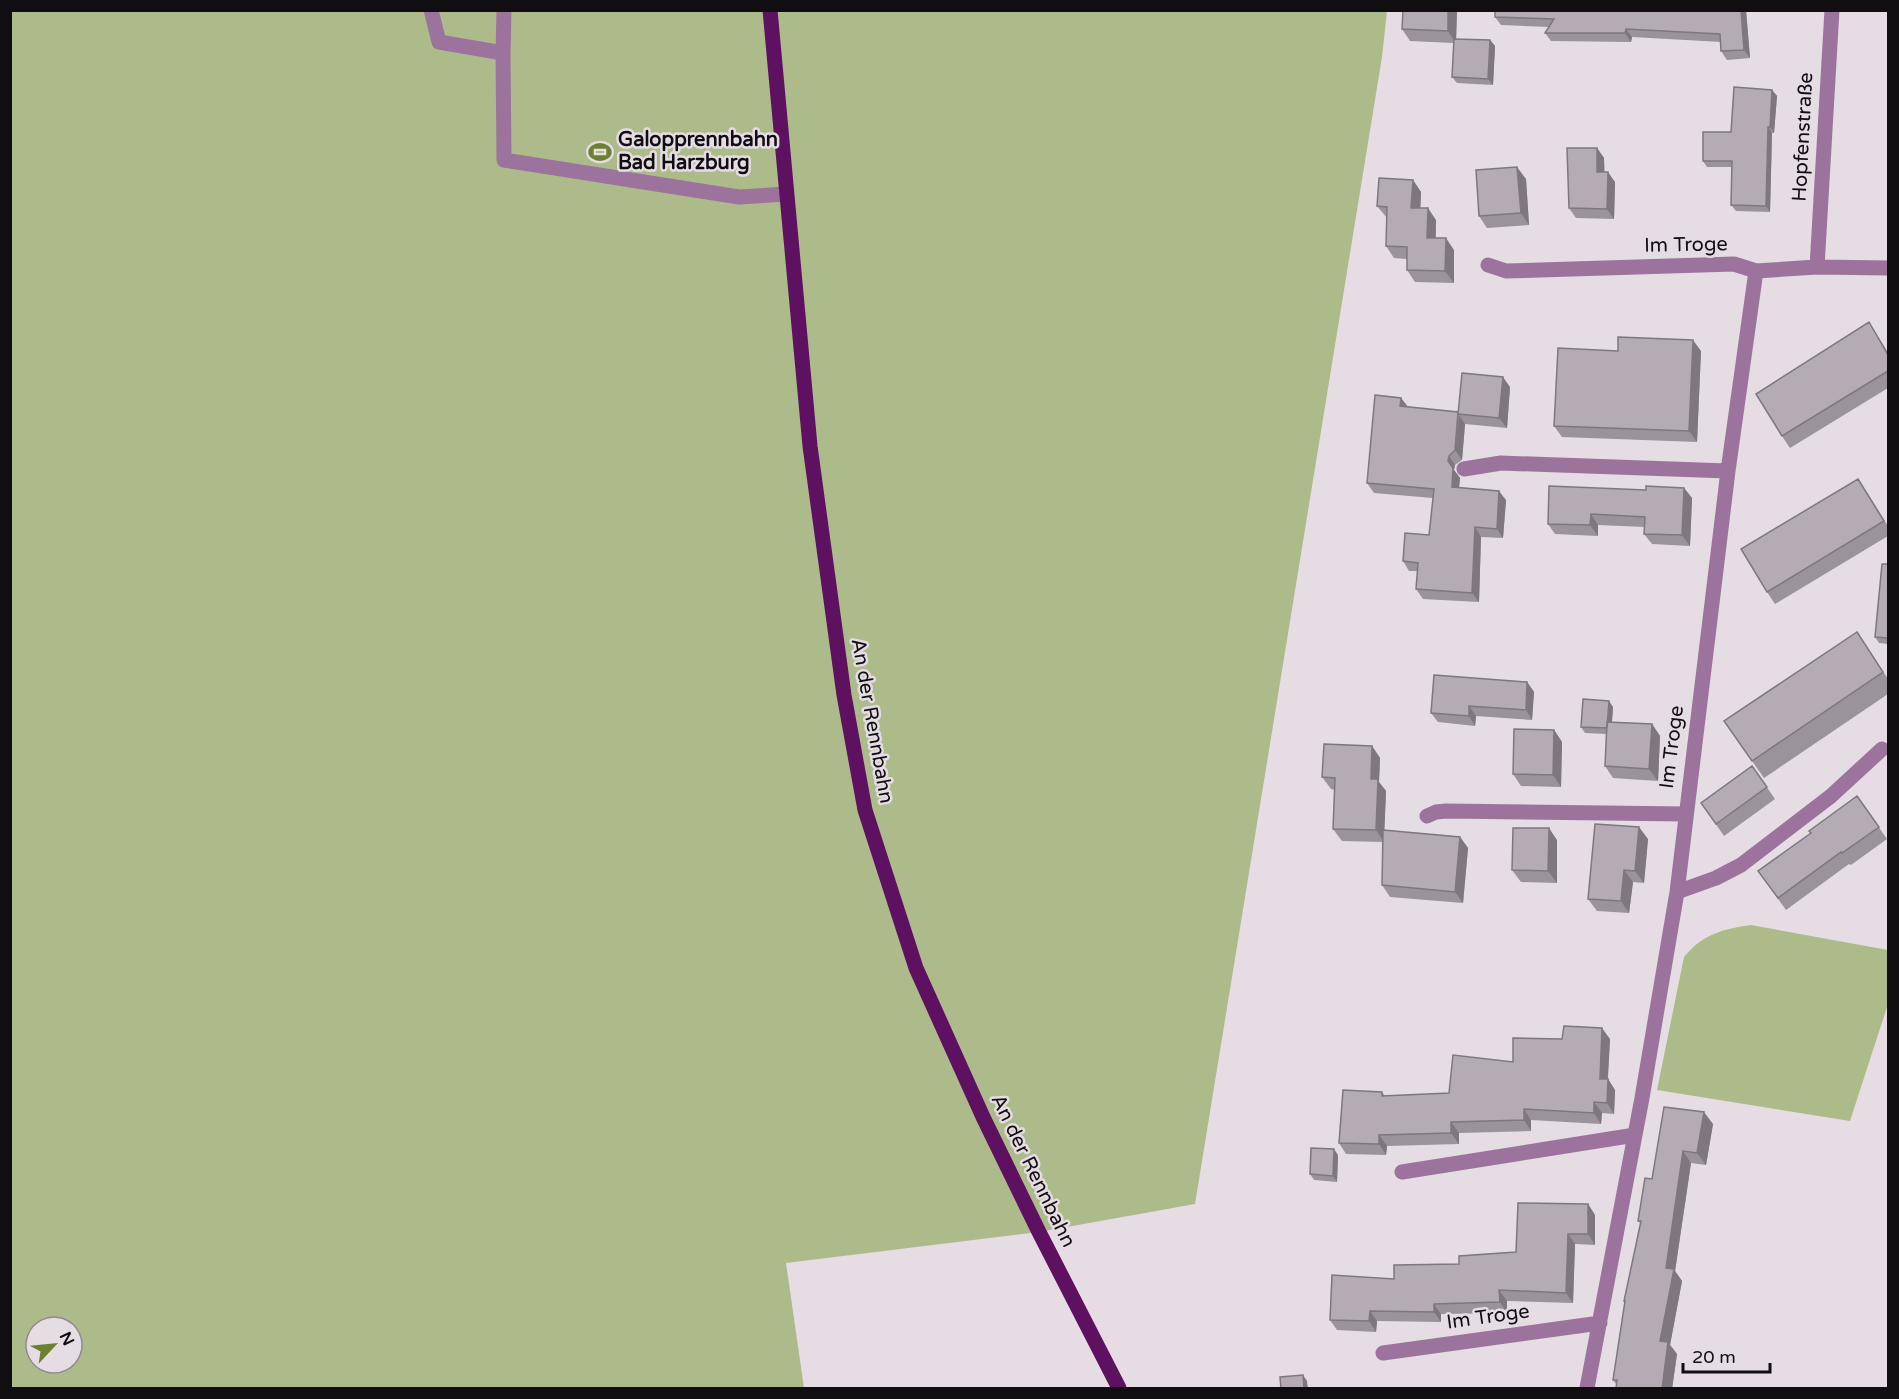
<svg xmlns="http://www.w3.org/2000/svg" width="1899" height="1399" viewBox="0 0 1899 1399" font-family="'Varela Round',sans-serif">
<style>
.green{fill:#adbb8b;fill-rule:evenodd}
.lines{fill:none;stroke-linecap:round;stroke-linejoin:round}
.minor{stroke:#9c739c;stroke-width:15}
.major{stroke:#5e1161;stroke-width:15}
.wall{fill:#9b939b}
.shaded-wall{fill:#7e787e}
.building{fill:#b4abb4;stroke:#7e787e;stroke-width:1.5}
.labels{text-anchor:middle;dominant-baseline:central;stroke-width:5;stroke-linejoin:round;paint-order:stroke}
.street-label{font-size:20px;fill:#110e11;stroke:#e5dce4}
.poi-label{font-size:20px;font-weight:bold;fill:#110e11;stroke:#e5dce4;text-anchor:start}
</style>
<rect width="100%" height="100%" fill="#e5dce4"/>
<!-- green -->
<path class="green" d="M10,11H1387L1382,57L1195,1204L1039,1232L786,1263L804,1388H11ZM36,1327H72V1363H36Z
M1751,925L1888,950V1004L1850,1121L1657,1090L1684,957C1703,934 1723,929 1751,925Z"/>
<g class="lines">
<!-- minor -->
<path class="minor" d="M431,10L439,42L503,53L504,160L739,197L786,194
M503,53L504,10
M1488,265L1506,271L1734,264L1756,271L1817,267L1888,268
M1817,267L1832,10
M1464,469L1501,463L1728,471
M1427,816L1436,812L1446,811L1685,814
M1677,892L1716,878L1741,865L1831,796L1882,749
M1402,1172L1635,1135
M1383,1353L1600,1323
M1587,1388L1642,1098L1677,892L1728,471L1756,271"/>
<!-- major -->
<path class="major" d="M770,10L810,446L844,695L865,810L916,968L983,1117L1039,1232L1119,1388"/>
</g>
<!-- wall -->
<path class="wall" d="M1457,10L1456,39L1490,40L1495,46L1493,85L1457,83L1452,77L1454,43L1410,41L1402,29Z
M1495,10H1746L1750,58L1727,60L1721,51V42L1632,37L1631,42L1551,41L1545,33L1549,27L1501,25L1495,17Z
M1774,10H1795L1794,12Z
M1772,90L1777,96L1774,133H1772L1770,212L1736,211L1731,205L1732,167H1707L1703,161Z
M1597,148L1604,158V172L1615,182L1614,219L1576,218L1569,208Z
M1526,179L1529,225L1487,228L1479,216Z
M1413,180L1421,192L1420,208L1436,220V238L1454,250V283L1415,282L1407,270V259L1394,258L1386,246L1387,218L1377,206Z
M1869,322L1888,353V388L1790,448L1782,436Z
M1618,351H1701L1697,442L1562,437L1554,426Z
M1510,387L1507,428L1465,424L1462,460L1455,465L1454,470L1460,478L1459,488L1506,500L1503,538L1481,537L1479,602L1423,599L1416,589L1418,571H1409L1403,561L1429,535L1433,498L1374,493L1367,483L1401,398L1408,407L1458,412Z
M1684,488L1692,498L1690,546L1652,544L1644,534L1645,527L1598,525V536L1555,534L1548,524L1646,490Z
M1866,491L1888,526V536L1775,604L1767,592Z
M1888,564V644L1879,643L1875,637Z
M1857,632L1888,679V694L1764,778L1724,721Z
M1527,682L1534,692L1532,720L1476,716L1475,726L1438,722L1431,713Z
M1613,707L1612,722L1652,724L1660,736L1658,781L1613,778L1605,766L1607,734L1585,733L1581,727Z
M1554,730L1562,742L1561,787L1521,786L1513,774Z
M1372,746L1380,758L1379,782L1386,791L1384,830L1460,837L1468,848L1463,903L1390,897L1382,885L1383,842L1342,841L1333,829L1335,790L1331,789L1322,777Z
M1752,766L1775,799L1724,836L1701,803Z
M1857,796L1887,839L1851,865L1849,864L1786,910L1758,871L1811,833Z
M1648,839L1644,883L1633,882L1629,913L1597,911L1588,899Z
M1557,840V883L1521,882L1512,870Z
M1610,1039L1608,1079L1615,1090L1614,1114L1602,1113L1601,1124L1531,1120V1131L1459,1133V1144L1387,1146L1386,1155L1346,1154L1339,1143L1382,1092L1385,1096L1449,1093L1513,1062Z
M1713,1124L1706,1165L1691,1163L1675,1271L1682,1281L1670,1345L1677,1354L1672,1389H1616V1384L1613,1380L1625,1303L1624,1301L1641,1224L1638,1221L1652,1179Z
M1338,1155L1337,1182L1314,1180L1310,1174Z
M1588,1204L1595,1215V1245L1575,1244L1573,1303L1507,1301V1313L1441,1314V1322L1377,1321L1376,1332L1337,1330L1330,1320L1394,1279L1516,1252Z"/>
<!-- shaded-wall -->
<path class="shaded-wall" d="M1448,10H1457L1456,43L1448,31Z
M1741,10H1746L1750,58L1744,50Z
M1626,29L1632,37L1631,42L1625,33Z
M1490,40L1495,46L1493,85L1488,79Z
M1772,90L1777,96L1774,133L1770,127Z
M1768,127L1772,133L1770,212L1766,206Z
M1597,148L1604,158L1605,183L1597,172Z
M1517,167L1526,179L1529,225L1521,213Z
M1608,172L1615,182L1614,219L1607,209Z
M1413,180L1421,192L1420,220L1411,208Z
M1428,208L1436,220L1435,250L1427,238Z
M1446,238L1454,250V283L1445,271Z
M1869,322L1888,353V355Z
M1693,340L1701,351L1697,442L1689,431Z
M1503,377L1510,387L1507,428L1499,418Z
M1401,398L1408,407L1400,406Z
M1459,415L1465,424L1462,460L1455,450Z
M1449,456L1455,465L1454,470L1460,478L1458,497L1452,487L1448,461Z
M1684,488L1692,498L1690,546L1682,535Z
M1499,491L1506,500L1503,538L1497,529Z
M1591,514L1598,525V536L1590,525Z
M1475,527L1481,537L1479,602L1472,593Z
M1527,682L1534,692L1532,720L1526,710Z
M1609,701L1613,707L1611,734L1607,728Z
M1469,706L1476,716L1475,726L1469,716Z
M1652,724L1660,736L1658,781L1649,769Z
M1554,730L1562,742L1561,787L1553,775Z
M1372,746L1380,758L1379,782L1386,791L1384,842L1376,830L1371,779Z
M1639,827L1648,839L1644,883L1635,871Z
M1549,828L1557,840V883L1548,871Z
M1460,837L1468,848L1463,903L1455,892Z
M1624,870L1633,882L1629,913L1621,901Z
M1602,1028L1610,1039L1607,1089L1600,1079Z
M1608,1079L1615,1090L1614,1114L1607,1103Z
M1594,1102L1602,1113L1601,1124L1594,1113Z
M1524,1109L1531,1120V1131L1524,1120Z
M1704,1112L1713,1124L1706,1165L1697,1153Z
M1451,1122L1459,1133V1144L1451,1133Z
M1379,1135L1387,1146L1386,1155L1379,1144Z
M1334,1149L1338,1155L1337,1182L1333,1176Z
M1683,1151L1691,1163L1675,1271L1682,1281L1670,1345L1677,1354L1672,1389H1662L1660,1341L1666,1268Z
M1588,1204L1595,1215V1245L1588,1234Z
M1568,1234L1575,1244L1573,1303L1566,1293Z
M1499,1290L1507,1301V1313L1500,1302Z
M1434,1304L1441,1314V1322L1434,1312Z
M1370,1311L1377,1321L1376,1332L1369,1321Z
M1303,1375L1307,1381L1308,1389H1304Z"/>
<!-- building -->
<path class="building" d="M1403,10H1448V31L1402,29Z
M1495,10H1741L1744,50L1721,51L1720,34L1626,29L1625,33H1545L1554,19L1495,17Z
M1454,39L1490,40L1488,79L1452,77Z
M1734,87L1772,90L1770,127H1768L1766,206L1731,205L1732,161H1703V132H1731Z
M1567,148H1597V172H1608L1607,209L1569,208Z
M1517,167L1521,213L1479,216L1476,170Z
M1379,178L1413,180L1411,208H1428L1427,238H1446L1445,271L1407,270V247L1386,246L1387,207L1377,206Z
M1869,322L1888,355V371L1782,436L1756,394Z
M1618,337L1693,340L1689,431L1554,426L1558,348L1618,351Z
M1462,373L1503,377L1499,418L1458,414Z
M1375,395L1401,398L1400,406L1458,412L1455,450L1449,456L1448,461L1453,468L1452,487L1499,491L1497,529L1475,527L1472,593L1416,589L1418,563L1403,561L1405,533L1429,535L1434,489L1367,483Z
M1858,479L1884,521L1767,592L1741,549Z
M1549,486L1646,490V486L1684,488L1682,535L1644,534L1645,517L1591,514L1590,525L1548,524Z
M1882,564H1888V638L1875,637Z
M1857,632L1883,672L1752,761L1724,721Z
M1434,675L1527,682L1526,710L1469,706V716L1431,713Z
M1583,699L1609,701L1607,728L1581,727Z
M1607,722L1652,724L1649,769L1605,766Z
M1514,729L1554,730L1553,775L1513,774Z
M1324,744L1372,746L1371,779H1378L1376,830L1333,829L1335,778L1322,777Z
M1752,766L1767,787L1716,824L1701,803Z
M1857,796L1879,827L1842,853L1841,852L1778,898L1758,871L1811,833L1809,831Z
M1595,824L1639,827L1635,871L1624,870L1621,901L1588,899Z
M1513,828H1549L1548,871L1512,870Z
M1383,830L1460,837L1455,892L1382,885Z
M1564,1026L1602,1028L1600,1079H1608L1607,1103L1594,1102V1113L1524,1109V1120L1451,1122V1133L1379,1135V1144L1339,1143L1343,1090L1382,1092V1096L1449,1093L1453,1055L1513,1062V1038L1562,1039Z
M1664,1107L1704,1112L1697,1153L1683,1151L1666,1268L1674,1269L1660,1341L1668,1342L1662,1389H1616L1617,1380H1613L1625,1301H1624L1641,1221H1638L1645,1178L1652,1179Z
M1311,1148L1334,1149L1333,1176L1310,1174Z
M1518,1203L1588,1204V1234H1568L1566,1293L1499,1290L1500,1302L1434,1304V1312L1370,1311L1369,1321L1330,1320L1332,1275L1394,1279V1265L1459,1264V1256L1516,1252Z
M1303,1375L1304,1389H1281L1280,1377Z"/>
<!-- icons -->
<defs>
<g id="stadium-bare" transform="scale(1.8)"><path d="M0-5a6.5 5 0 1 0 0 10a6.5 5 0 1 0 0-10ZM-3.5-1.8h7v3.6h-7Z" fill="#6d8030" stroke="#e5dce4" stroke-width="2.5" paint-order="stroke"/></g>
</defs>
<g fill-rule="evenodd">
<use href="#stadium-bare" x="600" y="152"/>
</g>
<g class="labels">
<!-- street labels -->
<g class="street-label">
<text transform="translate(1803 137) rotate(-87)">Hopfenstraße</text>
<text transform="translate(1686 245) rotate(-1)">Im Troge</text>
<text transform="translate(872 721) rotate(80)">An der Rennbahn</text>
<text transform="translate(1672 747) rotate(-83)">Im Troge</text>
<text transform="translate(1033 1171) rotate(64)">An der Rennbahn</text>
<text transform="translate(1488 1317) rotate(-8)">Im Troge</text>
</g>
<!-- poi labels -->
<g class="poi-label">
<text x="618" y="140">Galopprennbahn<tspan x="618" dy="23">Bad Harzburg</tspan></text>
</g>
</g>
<!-- border -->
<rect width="1899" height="1399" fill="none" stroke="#110e11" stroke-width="24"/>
<!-- north arrow -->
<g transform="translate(54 1345) rotate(64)"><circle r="28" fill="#e5dce4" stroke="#908a90" stroke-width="1.5"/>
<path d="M0-4.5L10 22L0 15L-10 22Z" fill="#6d8030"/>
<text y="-9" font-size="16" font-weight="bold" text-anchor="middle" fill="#110e11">N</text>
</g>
<!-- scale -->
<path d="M1683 1363v9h87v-9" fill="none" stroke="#110e11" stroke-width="3"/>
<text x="1692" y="1363" font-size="18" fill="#110e11" stroke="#e5dce4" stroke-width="4.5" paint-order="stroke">20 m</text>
</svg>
